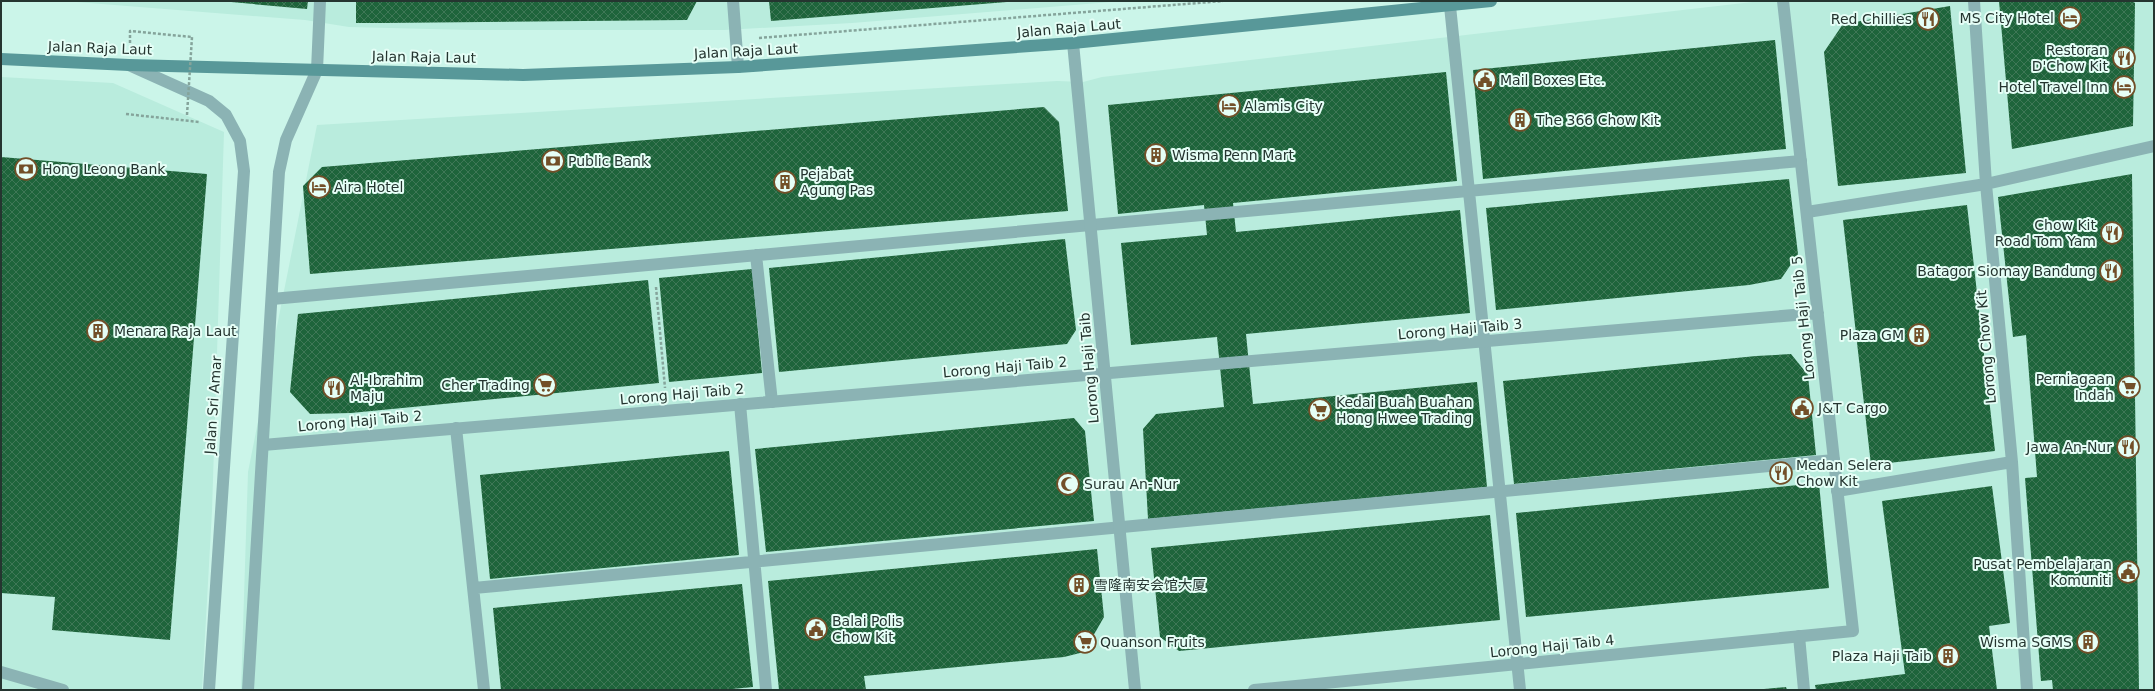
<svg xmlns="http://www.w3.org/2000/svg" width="2155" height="691" viewBox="0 0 2155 691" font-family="'DejaVu Sans','Noto Sans SC',sans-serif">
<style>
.built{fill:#b9ecdd}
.building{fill:url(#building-cross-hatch)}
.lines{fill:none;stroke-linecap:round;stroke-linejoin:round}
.path{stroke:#85a49b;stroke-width:2.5;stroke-dasharray:3 2;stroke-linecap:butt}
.service{stroke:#8bb3b4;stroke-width:12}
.minor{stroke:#8bb3b4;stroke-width:12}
.tertiary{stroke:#8bb3b4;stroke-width:12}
.secondary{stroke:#589899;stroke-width:12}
.path-bridge{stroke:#85a49b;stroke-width:2.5;stroke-dasharray:3 2;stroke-linecap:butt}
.labels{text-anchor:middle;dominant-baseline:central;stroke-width:4;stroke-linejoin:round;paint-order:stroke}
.poi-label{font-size:14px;fill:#253530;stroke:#e5fef6;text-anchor:start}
.street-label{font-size:14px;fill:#253530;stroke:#e5fef6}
</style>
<defs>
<pattern id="building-cross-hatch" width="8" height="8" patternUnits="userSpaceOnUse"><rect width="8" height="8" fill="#1e643b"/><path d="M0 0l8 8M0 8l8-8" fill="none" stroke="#3e7756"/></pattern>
</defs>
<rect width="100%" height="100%" fill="#cbf5e9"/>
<!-- built -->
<path class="built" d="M64,1H1123L852,23L724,30H471L349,27L305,20Z
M1761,1H2153L2154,690H241L248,472L317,125L1057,81L1083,82L1102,77Z
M1,77L113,83L224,132L212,511L202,690H1Z"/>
<!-- building -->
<path class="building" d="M220,1H308L307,9Z
M356,1H697L687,20L383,23H356Z
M769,1H1007V2L771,21Z
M1999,1H2132L2135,3L2133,126L2012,149Z
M1950,6L1966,173L1838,186L1824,52L1843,24Z
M1775,40L1786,149L1483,179L1473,70Z
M1446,72L1457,181L1233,203L1236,232L1460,210L1470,313L1246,334L1253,404L1477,382L1487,487L1148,519L1143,429L1156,414L1224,407L1217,337L1131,345L1121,243L1207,235L1204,205L1118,214L1108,105Z
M1044,107L1059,122L1068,211L310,274L303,186L322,167Z
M1,157L207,174L170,640L52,630L55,597L1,593Z
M2132,174L2139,690H2053L2052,680L2041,681L2025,478L2037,477L2026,335L2013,337L1998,197Z
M1789,179L1798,254L1781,279L1749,285L1496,310L1486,208Z
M1967,205L1995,451L1871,465L1843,220Z
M1065,239L1076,330L1067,344L779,372L769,268Z
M752,269L762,373L669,382L659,278Z
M648,280L659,383L351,413L310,414L290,392L298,314Z
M1791,354L1808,375L1816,455L1514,484L1503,381L1756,356Z
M1074,418L1085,431L1094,521L766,552L755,449Z
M729,451L739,555L490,579L480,475Z
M1819,483L1829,588L1526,617L1516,513Z
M1992,486L2010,623L1989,626L1997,690H1816L1815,685L1905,674L1882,501Z
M1490,515L1500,620L1179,651L1160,637L1151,548Z
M1097,549L1104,617L1084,652L1064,657L864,676L866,690H779L768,581Z
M742,584L753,687L722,690H501L493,608Z
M1786,687L1787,690H1764V689Z"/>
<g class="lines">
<!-- path -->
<path class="path" d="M759,38L1223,1
M130,43V31L192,37
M126,114L199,122
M656,287L665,388"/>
<!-- service -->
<path class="service" d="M1974,1L1986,184L2012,462L2027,690
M1450,6L1520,690
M317,70L320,1
M1807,212L1986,184L2154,146
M756,255L772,402
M272,299L1801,161
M740,404L766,690
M456,428L484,690
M1837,491L2012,462
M474,588L1834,460
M1799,636L1804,690"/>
<!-- minor -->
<path class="minor" d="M733,1L738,67
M1073,43L1135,690
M263,445L1818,313
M1,672L63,690
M1254,690L1853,631L1783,1"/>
<!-- tertiary -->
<path class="tertiary" d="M129,65L209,101L226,115L240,141L244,171L209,690
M248,690L279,172L286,140L317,70"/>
<!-- secondary -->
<path class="secondary" d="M1,59L129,65L523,75L738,67L1073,43L1491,1"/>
<!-- path-bridge -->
<path class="path-bridge" d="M187,115L192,37"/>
</g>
<!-- icons -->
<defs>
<g id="hotel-ring" transform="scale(1.15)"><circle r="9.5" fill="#e5fef6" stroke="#724f28" stroke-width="1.5"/><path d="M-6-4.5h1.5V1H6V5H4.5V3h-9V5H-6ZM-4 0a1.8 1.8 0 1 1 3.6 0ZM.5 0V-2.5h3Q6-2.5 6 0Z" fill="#724f28"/></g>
<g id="restaurant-ring" transform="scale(1.15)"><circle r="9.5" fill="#e5fef6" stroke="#724f28" stroke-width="1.5"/><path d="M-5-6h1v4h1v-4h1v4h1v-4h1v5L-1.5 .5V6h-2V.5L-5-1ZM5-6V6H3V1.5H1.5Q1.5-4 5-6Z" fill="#724f28"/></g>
<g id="civic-ring" transform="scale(1.15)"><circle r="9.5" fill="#e5fef6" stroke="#724f28" stroke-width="1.5"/><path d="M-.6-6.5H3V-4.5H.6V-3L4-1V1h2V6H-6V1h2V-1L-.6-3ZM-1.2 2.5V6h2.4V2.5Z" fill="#724f28"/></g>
<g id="building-ring" transform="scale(1.15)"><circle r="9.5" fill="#e5fef6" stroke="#724f28" stroke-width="1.5"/><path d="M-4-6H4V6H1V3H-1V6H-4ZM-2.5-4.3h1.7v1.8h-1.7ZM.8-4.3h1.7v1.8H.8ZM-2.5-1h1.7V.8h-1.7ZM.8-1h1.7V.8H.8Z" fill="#724f28"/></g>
<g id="bank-ring" transform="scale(1.15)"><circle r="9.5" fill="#e5fef6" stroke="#724f28" stroke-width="1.5"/><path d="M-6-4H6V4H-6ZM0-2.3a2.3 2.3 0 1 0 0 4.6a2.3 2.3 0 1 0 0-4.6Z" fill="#724f28"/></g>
<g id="supermarket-ring" transform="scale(1.15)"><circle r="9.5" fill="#e5fef6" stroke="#724f28" stroke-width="1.5"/><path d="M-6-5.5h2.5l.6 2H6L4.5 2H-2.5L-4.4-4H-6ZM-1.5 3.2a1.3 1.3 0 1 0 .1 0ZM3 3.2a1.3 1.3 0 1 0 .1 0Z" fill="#724f28"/></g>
<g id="mosque-ring" transform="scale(1.15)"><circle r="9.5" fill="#e5fef6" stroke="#724f28" stroke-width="1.5"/><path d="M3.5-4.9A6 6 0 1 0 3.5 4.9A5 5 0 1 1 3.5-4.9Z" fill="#724f28"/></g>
</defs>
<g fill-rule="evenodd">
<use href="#hotel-ring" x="2070" y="18"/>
<use href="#restaurant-ring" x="1928" y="19"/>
<use href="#restaurant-ring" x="2124" y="58"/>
<use href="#civic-ring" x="1485" y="80"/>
<use href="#hotel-ring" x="2124" y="87"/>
<use href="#hotel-ring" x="1229" y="106"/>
<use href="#building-ring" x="1520" y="120"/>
<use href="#building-ring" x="1156" y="155"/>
<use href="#bank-ring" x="553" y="161"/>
<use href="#bank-ring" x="26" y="169"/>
<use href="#building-ring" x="785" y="182"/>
<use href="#hotel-ring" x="319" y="187"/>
<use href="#restaurant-ring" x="2112" y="233"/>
<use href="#restaurant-ring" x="2111" y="271"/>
<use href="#building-ring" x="98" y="331"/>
<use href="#building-ring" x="1919" y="335"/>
<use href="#supermarket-ring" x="545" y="385"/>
<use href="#supermarket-ring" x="2129" y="387"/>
<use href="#restaurant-ring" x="334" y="388"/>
<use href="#civic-ring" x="1802" y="408"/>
<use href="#supermarket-ring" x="1320" y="410"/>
<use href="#restaurant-ring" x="2128" y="447"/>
<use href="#restaurant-ring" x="1781" y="473"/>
<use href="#mosque-ring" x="1068" y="484"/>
<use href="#civic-ring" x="2128" y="572"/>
<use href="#building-ring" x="1079" y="585"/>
<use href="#civic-ring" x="816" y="629"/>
<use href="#supermarket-ring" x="1085" y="642"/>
<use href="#building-ring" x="2088" y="642"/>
<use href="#building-ring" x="1948" y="656"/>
</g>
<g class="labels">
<!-- poi labels -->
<g class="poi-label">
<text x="2054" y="18" text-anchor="end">MS City Hotel</text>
<text x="1912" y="19" text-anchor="end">Red Chillies</text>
<text x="2108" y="50" text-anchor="end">Restoran<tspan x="2108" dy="16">D'Chow Kit</tspan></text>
<text x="1500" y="80">Mail Boxes Etc.</text>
<text x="2108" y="87" text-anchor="end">Hotel Travel Inn</text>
<text x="1244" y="106">Alamis City</text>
<text x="1536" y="120">The 366 Chow Kit</text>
<text x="1172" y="155">Wisma Penn Mart</text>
<text x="568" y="161">Public Bank</text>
<text x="42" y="169">Hong Leong Bank</text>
<text x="800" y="174">Pejabat<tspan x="800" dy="16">Agung Pas</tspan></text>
<text x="334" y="187">Aira Hotel</text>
<text x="2096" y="225" text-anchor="end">Chow Kit<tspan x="2096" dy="16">Road Tom Yam</tspan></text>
<text x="2096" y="271" text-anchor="end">Batagor Siomay Bandung</text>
<text x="114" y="331">Menara Raja Laut</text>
<text x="1904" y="335" text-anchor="end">Plaza GM</text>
<text x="2114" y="379" text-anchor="end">Perniagaan<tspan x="2114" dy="16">Indah</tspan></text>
<text x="350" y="380">Al-Ibrahim<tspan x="350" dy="16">Maju</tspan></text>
<text x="530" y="385" text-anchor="end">Cher Trading</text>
<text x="1336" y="402">Kedai Buah Buahan<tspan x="1336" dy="16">Hong Hwee Trading</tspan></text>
<text x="1818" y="408">J&amp;T Cargo</text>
<text x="2112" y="447" text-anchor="end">Jawa An-Nur</text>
<text x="1796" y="465">Medan Selera<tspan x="1796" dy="16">Chow Kit</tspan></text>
<text x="1084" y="484">Surau An-Nur</text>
<text x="2112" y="564" text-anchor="end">Pusat Pembelajaran<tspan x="2112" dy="16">Komuniti</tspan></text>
<text x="1094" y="585">雪隆南安会馆大厦</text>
<text x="832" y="621">Balai Polis<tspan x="832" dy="16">Chow Kit</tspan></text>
<text x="1100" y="642">Quanson Fruits</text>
<text x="2072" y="642" text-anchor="end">Wisma SGMS</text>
<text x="1932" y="656" text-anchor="end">Plaza Haji Taib</text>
</g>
<!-- street labels -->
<g class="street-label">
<text transform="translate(1069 28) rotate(-5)">Jalan Raja Laut</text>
<text transform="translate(100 48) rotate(2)">Jalan Raja Laut</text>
<text transform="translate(746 51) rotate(-3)">Jalan Raja Laut</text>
<text transform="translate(424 57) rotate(1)">Jalan Raja Laut</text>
<text transform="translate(1803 318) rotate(-96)">Lorong Haji Taib 5</text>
<text transform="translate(1460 329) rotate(-5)">Lorong Haji Taib 3</text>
<text transform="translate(1986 347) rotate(-95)">Lorong Chow Kit</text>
<text transform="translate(1005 367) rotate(-5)">Lorong Haji Taib 2</text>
<text transform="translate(1089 368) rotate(-95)">Lorong Haji Taib</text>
<text transform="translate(682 394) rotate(-5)">Lorong Haji Taib 2</text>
<text transform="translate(213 405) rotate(-86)">Jalan Sri Amar</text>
<text transform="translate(360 421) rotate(-5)">Lorong Haji Taib 2</text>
<text transform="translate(1552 646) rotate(-6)">Lorong Haji Taib 4</text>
</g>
</g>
<!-- border -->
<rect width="2155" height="691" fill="none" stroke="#253530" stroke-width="4"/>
</svg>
